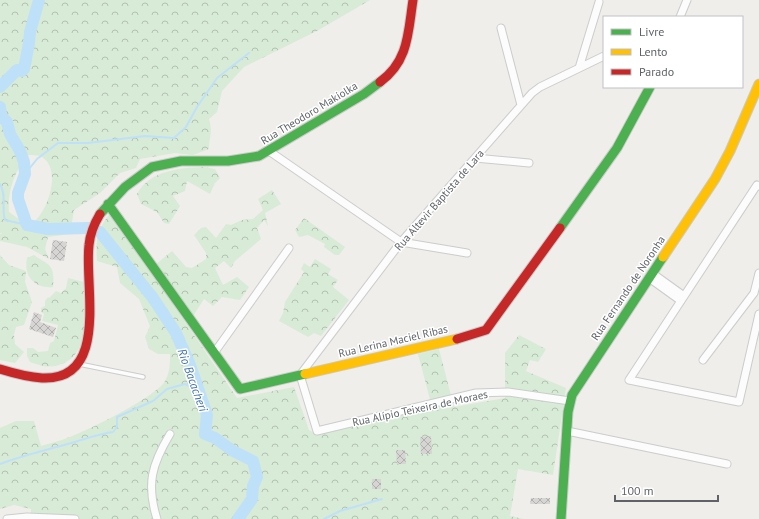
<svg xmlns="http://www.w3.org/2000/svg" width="759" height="519" viewBox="0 0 759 519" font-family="'PT Sans',sans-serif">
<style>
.forest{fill:url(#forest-crowns);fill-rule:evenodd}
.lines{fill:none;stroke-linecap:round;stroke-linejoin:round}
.stream{stroke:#bfe0f9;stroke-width:2}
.river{stroke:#bfe0f9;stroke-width:12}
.building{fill:url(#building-cross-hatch)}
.lane-casing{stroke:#cbcccc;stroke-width:5.5}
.street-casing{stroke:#cbcccc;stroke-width:9}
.fast-casing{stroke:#cacacb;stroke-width:11}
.slow-casing{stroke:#cacacb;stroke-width:11}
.jam-casing{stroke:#cacacb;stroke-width:11}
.lane{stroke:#fdfcfc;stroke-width:3.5}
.street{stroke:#fdfcfc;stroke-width:7}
.fast{stroke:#4caf50;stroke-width:9}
.slow{stroke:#ffc107;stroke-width:9}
.jam{stroke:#c62828;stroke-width:9}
.labels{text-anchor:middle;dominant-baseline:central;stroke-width:3;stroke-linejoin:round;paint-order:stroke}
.street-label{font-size:11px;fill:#5f6368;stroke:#fff}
.water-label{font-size:12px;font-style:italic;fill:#4174aa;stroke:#fff}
</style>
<defs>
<pattern id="forest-crowns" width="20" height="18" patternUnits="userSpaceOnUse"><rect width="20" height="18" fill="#d8ebd6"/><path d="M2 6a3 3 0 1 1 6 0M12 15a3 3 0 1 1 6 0" fill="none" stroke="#b2c2b1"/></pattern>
<pattern id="building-cross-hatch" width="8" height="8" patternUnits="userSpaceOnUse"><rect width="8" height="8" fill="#d6d5d3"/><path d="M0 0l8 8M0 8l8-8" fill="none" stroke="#b1b0af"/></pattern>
</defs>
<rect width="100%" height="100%" fill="#efeeea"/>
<!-- forest -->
<path class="forest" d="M0,0H370L317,31L244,67L222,91L217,112L209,119C213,132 209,137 209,149L193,155L175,153L140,159L136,168L120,173L100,193L74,210L70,234L48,237L45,249L49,259L27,247L0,241V234H3L0,233ZM29,155C33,155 38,155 42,157C62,170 48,210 34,222H23L9,212C7,193 15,168 29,155Z
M204,167L215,169L220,178L215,183L210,194L187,181L185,191L173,196L180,206L169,224L164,223L157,212L141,204L137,194C150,170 180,168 204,167Z
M272,190L281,204L265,213L268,226L264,220L257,228L261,239L235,261L231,268L224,261L215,268L223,285L237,277L249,287L240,300L222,297L213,306L204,299L193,316L155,265L172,251L186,267L192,268L206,259V253L194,235L201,228L206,227L216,238L226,224L231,225L242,220L253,219L263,210L258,199Z
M109,215L153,275L237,398L294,387L309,430L318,435L432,407L418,354L439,349L454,407L505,398V353L519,335L546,349L538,362L530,360L526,371L566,388L553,475L518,469L510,516L524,519H25L31,515V509L14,505L0,509V428L16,421H34L41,446C48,444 55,442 62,440C83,433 155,398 165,381C170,372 170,364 170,354H158L149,349L145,337L150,326L139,299L120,283L117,267L97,261C96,241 96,231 109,215Z
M304,218L345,247L339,255H335L324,247L325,244L308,235L299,237L295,230Z
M0,255L9,265L26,271L25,282L32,302L24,325L16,327L14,335L15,344L24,352L15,363L0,360Z
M34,255C50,266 55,264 53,287C35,289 23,276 27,258Z
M315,259L331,269L328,274L338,280L333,287L349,300L321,336L314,333L308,337L279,321L283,313L285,302L304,272L301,269L304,263L310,267Z
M68,278L84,282C84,306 91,349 66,362C53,369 43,367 30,362L27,356V348H33L38,352L48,351L50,343L54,341L58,325L42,321L44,314L41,312V308L45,306V301L48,297L49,298L56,291L61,293L66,288Z"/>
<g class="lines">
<!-- stream -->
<path class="stream" d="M25,174L37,159L58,143H88L145,136L174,138L186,127L197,107L217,78L249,53
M0,184C7,196 1,207 5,220L27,225
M0,464C24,455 47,450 71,443C85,439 98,434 113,432L117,427V417L153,401L167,389L185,384L199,391
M324,519L340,511L382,499"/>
<!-- river -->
<path class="river" d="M0,87L17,70L22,71L24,69L29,43L30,32L39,0
M0,107L1,116L7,122L10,134L20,151L24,162L25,174L18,193V199L27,225L48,229L88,228
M100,232L153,298L176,333L190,365L207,415L205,434L215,438L233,451L253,461L257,477L253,486L252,499L238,519"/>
</g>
<!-- building -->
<path class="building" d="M53,240L67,242L64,261L50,259Z
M34,312L42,315L40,322L56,328L53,337L29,329Z
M431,436L432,454H421L420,437Z
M396,450H405L406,464H397Z
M372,479H381V489H372Z
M531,498H550V504H530Z"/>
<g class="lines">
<!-- lane casing -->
<g class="lane-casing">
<path id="lane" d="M79,364L143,377"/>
</g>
<!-- street casing -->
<g class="street-casing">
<path id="street" d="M680,17L687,0
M501,28L521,105
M579,68L599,2
M269,151L401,242L467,253
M475,158L529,163
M759,186L757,185L629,380L739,402L759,314
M652,273L684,296
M649,278L681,301
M214,353L289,248
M703,360L754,293L759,273
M570,401L508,392L476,393L317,431L300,375L401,242L532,93L540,87L604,56
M567,431L727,464
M7,519L27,517L75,519
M157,519C146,484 152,464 170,434"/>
</g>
<!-- fast casing -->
<g class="fast-casing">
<path id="fast" d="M108,204L240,389L305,374
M100,214L125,187L152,167L181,161H228L259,156L364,94L380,82
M560,228L617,148L650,87
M561,519L568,412L572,395L663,257"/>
</g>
<!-- slow casing -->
<g class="slow-casing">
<path id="slow" d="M663,257L715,179L730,151L759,84
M305,374L457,339"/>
</g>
<!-- jam casing -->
<g class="jam-casing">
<path id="jam" d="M380,82C409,61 408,32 413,0
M457,339L486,330L560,228
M0,369C13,373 27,377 42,378C110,381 84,286 89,245C90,234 94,224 100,214"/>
</g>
<!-- lane -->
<use href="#lane" class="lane"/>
<!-- street -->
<use href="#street" class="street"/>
<!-- fast -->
<use href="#fast" class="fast"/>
<!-- slow -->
<use href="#slow" class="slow"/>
<!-- jam -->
<use href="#jam" class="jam"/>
</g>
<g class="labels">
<!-- street labels -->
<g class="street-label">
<text transform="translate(309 113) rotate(-31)">Rua Theodoro Makiolka</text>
<text transform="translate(439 200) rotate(-49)">Rua Altevir Baptista de Lara</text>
<text transform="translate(628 288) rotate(-56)">Rua Fernando de Noronha</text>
<text transform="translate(393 341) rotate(-13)">Rua Lerina Maciel Ribas</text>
<text transform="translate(420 408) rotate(-12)">Rua Alípio Teixeira de Moraes</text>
</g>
<!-- water labels -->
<g class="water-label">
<text transform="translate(193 380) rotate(70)">Rio Bacacheri</text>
</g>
</g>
<!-- legend -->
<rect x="603" y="16" width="140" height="72" fill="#ffffff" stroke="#bfc1c3"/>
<rect x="611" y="29" width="20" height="6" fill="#4caf50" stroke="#bfc1c3"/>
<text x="639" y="36" font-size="12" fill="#5f6368">Livre</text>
<rect x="611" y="49" width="20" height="6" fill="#ffc107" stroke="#bfc1c3"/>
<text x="639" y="56" font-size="12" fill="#5f6368">Lento</text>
<rect x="611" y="69" width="20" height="6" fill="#c62828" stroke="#bfc1c3"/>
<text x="639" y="76" font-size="12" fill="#5f6368">Parado</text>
<!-- scale -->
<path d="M615 495v6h103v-6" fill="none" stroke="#5f6368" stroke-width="2"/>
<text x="621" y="495" font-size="12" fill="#5f6368" stroke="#ffffff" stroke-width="3" paint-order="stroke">100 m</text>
</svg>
